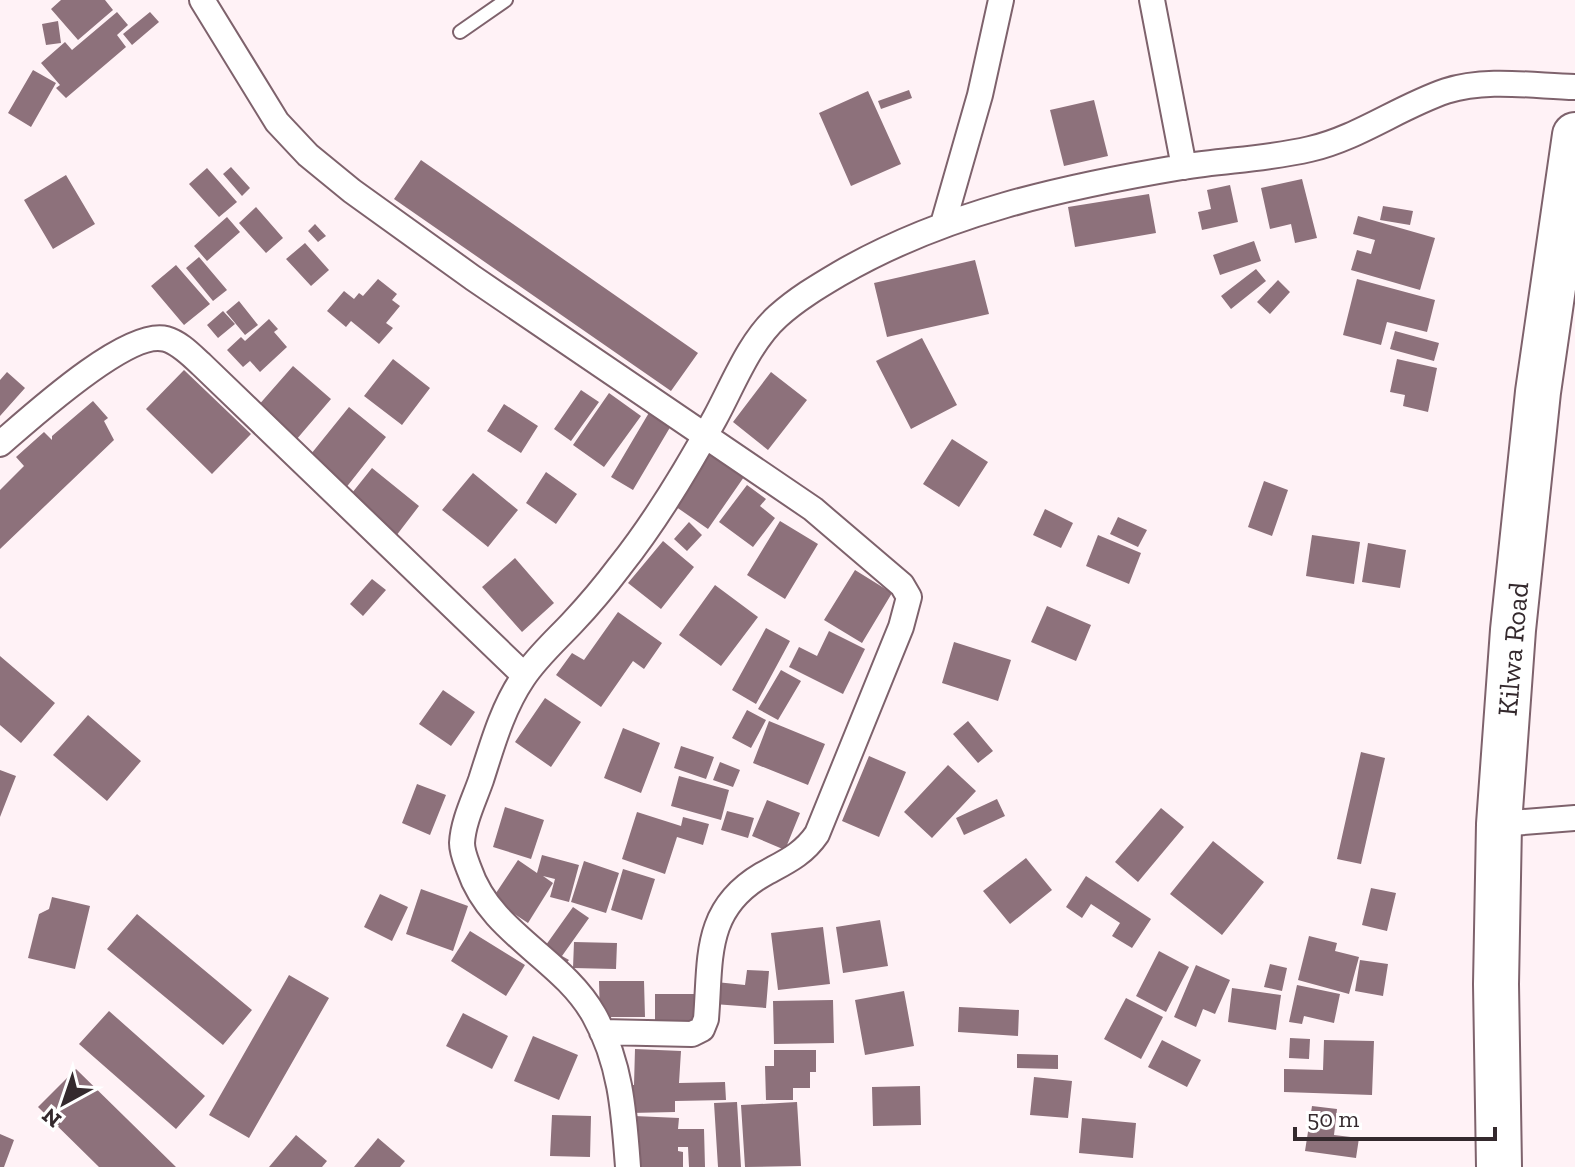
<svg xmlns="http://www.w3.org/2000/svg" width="1575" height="1167" viewBox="0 0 1575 1167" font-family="'Zilla Slab',serif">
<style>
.building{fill:#8d717b}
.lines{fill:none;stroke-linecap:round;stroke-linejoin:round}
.lane-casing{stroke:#7e626c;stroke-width:16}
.street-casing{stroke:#7e626c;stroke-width:28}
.highway-casing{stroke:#7e626c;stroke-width:48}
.lane{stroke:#fff;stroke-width:12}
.street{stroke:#fff;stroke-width:24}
.highway{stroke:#fff;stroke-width:44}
.labels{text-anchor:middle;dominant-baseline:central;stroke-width:8;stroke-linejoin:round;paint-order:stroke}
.street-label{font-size:28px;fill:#34292d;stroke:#fff}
</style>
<rect width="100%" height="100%" fill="#fff2f6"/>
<!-- building -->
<path class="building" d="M61,0H105L113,10L78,40L51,9Z
M117,12L128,25L117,35L126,47L66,98L56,88L60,85L41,63L65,42L72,50Z
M150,12L159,22L132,45L123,34Z
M58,21L61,43L46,45L42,24Z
M33,70L56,83L31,127L8,113Z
M909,90L912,98L881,109L878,101Z
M868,91L901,164L851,186L819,113Z
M1094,100L1108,156L1064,166L1050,110Z
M421,160L698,353L671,391L394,199Z
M231,167L250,188L242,196L223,174Z
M207,168L237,202L219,217L189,184Z
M66,175L95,224L53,249L24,200Z
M1302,179L1317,238L1295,243L1291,224L1270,229L1261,188Z
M1230,185L1238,222L1202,230L1198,212L1211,209L1207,190Z
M1149,194L1156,233L1075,247L1068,207Z
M1383,206L1413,211L1410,225L1380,220Z
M256,207L283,238L266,253L239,223Z
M1358,216L1435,238L1420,290L1351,270L1357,250L1371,254L1375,240L1353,234Z
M227,217L240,232L207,261L194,246Z
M315,224L326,236L318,242L308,231Z
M1254,241L1261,261L1220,275L1213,255Z
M305,243L329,270L311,286L286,259Z
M199,257L227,290L213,301L186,268Z
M975,260L989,314L887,337L874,283Z
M176,265L210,304L184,325L151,286Z
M1256,269L1266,281L1231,309L1221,296Z
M378,279L397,294L392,300L400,306L386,323L393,328L379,344L351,321L346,327L327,311L344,291L354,299L359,293L363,296Z
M1357,279L1435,300L1427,332L1387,322L1381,345L1343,335Z
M1278,280L1290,292L1270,314L1257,302Z
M239,301L258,325L245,335L226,312Z
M223,311L235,324L218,338L207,325Z
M269,319L278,329L274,332L287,347L260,372L250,361L243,367L227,350L241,337L245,341Z
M1395,331L1439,343L1434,361L1390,349Z
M922,338L957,405L911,429L876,361Z
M393,359L430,388L402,425L364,396Z
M1397,359L1437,368L1428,412L1403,406L1405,395L1390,392Z
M293,366L331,399L296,440L257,407Z
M184,370L251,434L212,474L146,409Z
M7,372L25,388L0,416V380Z
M771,372L807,400L768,450L733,422Z
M581,390L599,402L571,441L554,429Z
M609,393L641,416L604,467L573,445Z
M93,401L108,418L104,421L114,440L0,549V490L24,466L16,457L44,432L52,440V436Z
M504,404L538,426L521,453L487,431Z
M349,407L386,437L345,489L307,459Z
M650,411L672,424L633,490L611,477Z
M952,439L988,462L959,507L923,484Z
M710,449L746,474L708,529L672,504Z
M372,468L419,506L396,536L348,498Z
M546,472L577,494L556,524L526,503Z
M473,473L518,510L488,547L442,510Z
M1264,481L1288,490L1272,536L1248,527Z
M747,485L766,499L760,506L775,518L753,547L719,522Z
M1045,509L1073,523L1061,548L1033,535Z
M1118,517L1147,530L1138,547L1110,534Z
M780,521L818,544L785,599L747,575Z
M689,522L702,535L687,551L674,539Z
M1098,535L1141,553L1129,584L1086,566Z
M1312,535L1360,542L1354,584L1306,576Z
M663,541L694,567L661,609L628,583Z
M1368,543L1406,550L1400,588L1362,582Z
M515,558L554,603L522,632L482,587Z
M855,570L892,593L862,643L824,620Z
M372,579L386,590L363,616L350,604Z
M715,585L758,617L721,666L679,635Z
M1047,606L1091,625L1076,661L1031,642Z
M618,612L662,643L644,669L633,661L601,707L556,675L572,653L584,660Z
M766,628L790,641L756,704L732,690Z
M829,631L865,649L843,694L789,667L799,647L817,656Z
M954,642L1011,660L998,701L942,683Z
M0,656L55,703L21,743L0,725Z
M781,670L801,681L778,720L758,709Z
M443,690L475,712L451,746L419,724Z
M545,698L581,722L551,767L515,742Z
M747,710L766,720L751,748L732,738Z
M88,715L141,761L107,801L53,755Z
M769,721L825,744L808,785L753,763Z
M968,721L993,751L978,763L953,734Z
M623,728L660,743L641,793L604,778Z
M681,746L714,757L706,779L674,768Z
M1361,752L1385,758L1361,864L1337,859Z
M869,756L906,772L879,837L842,821Z
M720,762L740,770L733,787L713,780Z
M948,765L976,791L932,838L904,812Z
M0,770L16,776L0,817Z
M679,776L729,790L721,820L671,806Z
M417,784L446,795L430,835L402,823Z
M997,799L1005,816L964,835L956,818Z
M767,800L800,813L785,850L752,836Z
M505,807L544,820L531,859L493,847Z
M1161,808L1184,827L1138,882L1115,862Z
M727,811L754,818L748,838L721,830Z
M637,812L681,826L683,817L709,824L703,845L677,837L665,874L622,859Z
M1213,841L1264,882L1222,935L1170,894Z
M542,855L579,865L569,902L550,897L555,879L543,876L553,883L528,923L492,899L518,860L537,873Z
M1026,858L1052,890L1010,924L983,891Z
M584,861L619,873L606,913L571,902Z
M623,869L655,879L642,920L611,910Z
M1086,876L1151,919L1132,948L1112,936L1120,923L1091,904L1082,918L1066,907Z
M1371,888L1396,893L1387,931L1362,925Z
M421,889L468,906L453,951L406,934Z
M380,894L408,907L392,941L364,927Z
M52,897L90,906L75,969L28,958L39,914L49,909Z
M573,907L589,918L562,956L569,960L563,967L541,952Z
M137,914L252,1010L223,1045L107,949Z
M880,920L888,966L843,973L836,927Z
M823,927L830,984L778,990L771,933Z
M470,931L525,965L506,996L451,961Z
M1309,936L1337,943L1335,951L1359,957L1349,994L1298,980Z
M574,942L617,943L616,969L573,968Z
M1159,951L1189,967L1166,1012L1136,996Z
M1360,960L1388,964L1383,996L1355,991Z
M1270,964L1287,968L1282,991L1264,987Z
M1196,965L1230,980L1215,1014L1203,1009L1196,1027L1174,1017Z
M747,970L769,971L766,1008L714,1004L716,982L745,985Z
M289,975L329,998L249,1138L209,1115Z
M599,981H644L645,1017H600Z
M1297,985L1340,994L1334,1023L1304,1016L1302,1024L1289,1022Z
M1232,988L1281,995L1276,1030L1228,1022Z
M904,991L914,1046L865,1055L855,1000Z
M655,994H696V1028L655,1027Z
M1126,998L1163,1017L1141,1059L1104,1039Z
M833,1000L834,1043L774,1044L773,1001Z
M959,1007L1019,1010L1018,1036L958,1032Z
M109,1011L205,1096L176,1129L79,1044Z
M463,1013L508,1036L492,1069L446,1046Z
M533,1036L578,1055L559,1100L514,1081Z
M1290,1038L1310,1039L1309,1059L1289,1058Z
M1162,1040L1201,1060L1187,1087L1148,1067Z
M1324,1040L1374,1041L1372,1095L1284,1092V1069L1323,1070Z
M635,1049L681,1051L679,1083L725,1082L726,1100L675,1101V1112L630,1113L629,1085H634Z
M774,1050H816V1072H810V1088H793V1100H766L765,1066H774Z
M1017,1054L1058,1055V1069L1017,1068Z
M76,1069L176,1167H99L38,1107Z
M1034,1077L1072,1081L1068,1118L1030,1115Z
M920,1086L921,1125L873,1126L872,1087Z
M737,1102L741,1167H718L714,1103Z
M797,1102L801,1166L745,1167L741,1105Z
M1312,1106L1337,1109L1334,1135L1359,1138L1356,1158L1305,1151Z
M552,1115L591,1116L590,1157L550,1156Z
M634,1116L679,1118L678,1129H704L705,1167H689L688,1147H678V1151L683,1152V1167H633Z
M1082,1118L1136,1123L1133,1158L1079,1153Z
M0,1134L14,1140L4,1167H0Z
M296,1135L327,1161L322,1167H269Z
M378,1138L405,1161L400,1167H354Z"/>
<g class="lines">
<!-- lane casing -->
<g class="lane-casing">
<path id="lane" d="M460,32L506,0"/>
</g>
<!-- street casing -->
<g class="street-casing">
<path id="street" d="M202,0L277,122L308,155L352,191L473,278L813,509L902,585L909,597L901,627L817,834C802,856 783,863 762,875C703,910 711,959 706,1019L702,1029L692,1034L602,1032
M1152,0L1184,167
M943,224L980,95L1001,0
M0,444C29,419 128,328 166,339C180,343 191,355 201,364L524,675
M1499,824L1575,818
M628,1167C624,1113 621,1063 594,1015C562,958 491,934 469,869C466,861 462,852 462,843C463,822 474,800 481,780C492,746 502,709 523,678C536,658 556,640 572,623C589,605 605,586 620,566C656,521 687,469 715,418C733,385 749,342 778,316C797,299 817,287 839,274C944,213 1063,187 1182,167C1224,160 1268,159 1310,149C1358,138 1399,107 1446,91C1486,78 1534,86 1575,87"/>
</g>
<!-- highway casing -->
<g class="highway-casing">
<path id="highway" d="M1499,1167L1496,984L1499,824L1513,630L1538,392L1575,135"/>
</g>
<!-- lane -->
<use href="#lane" class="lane"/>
<!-- street -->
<use href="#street" class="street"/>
<!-- highway -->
<use href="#highway" class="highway"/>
</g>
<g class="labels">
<!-- street labels -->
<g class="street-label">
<text transform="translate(1513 649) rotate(-85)">Kilwa Road</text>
</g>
</g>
<!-- north arrow -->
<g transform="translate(64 1103) rotate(220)" stroke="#ffffff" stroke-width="6" paint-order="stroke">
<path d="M0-6L14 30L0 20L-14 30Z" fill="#34292d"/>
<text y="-12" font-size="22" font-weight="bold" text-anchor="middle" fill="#34292d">N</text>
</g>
<!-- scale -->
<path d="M1295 1127v12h200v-12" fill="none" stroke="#34292d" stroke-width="4"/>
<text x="1307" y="1127" font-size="24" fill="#34292d" stroke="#ffffff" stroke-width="6" paint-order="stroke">50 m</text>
</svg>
